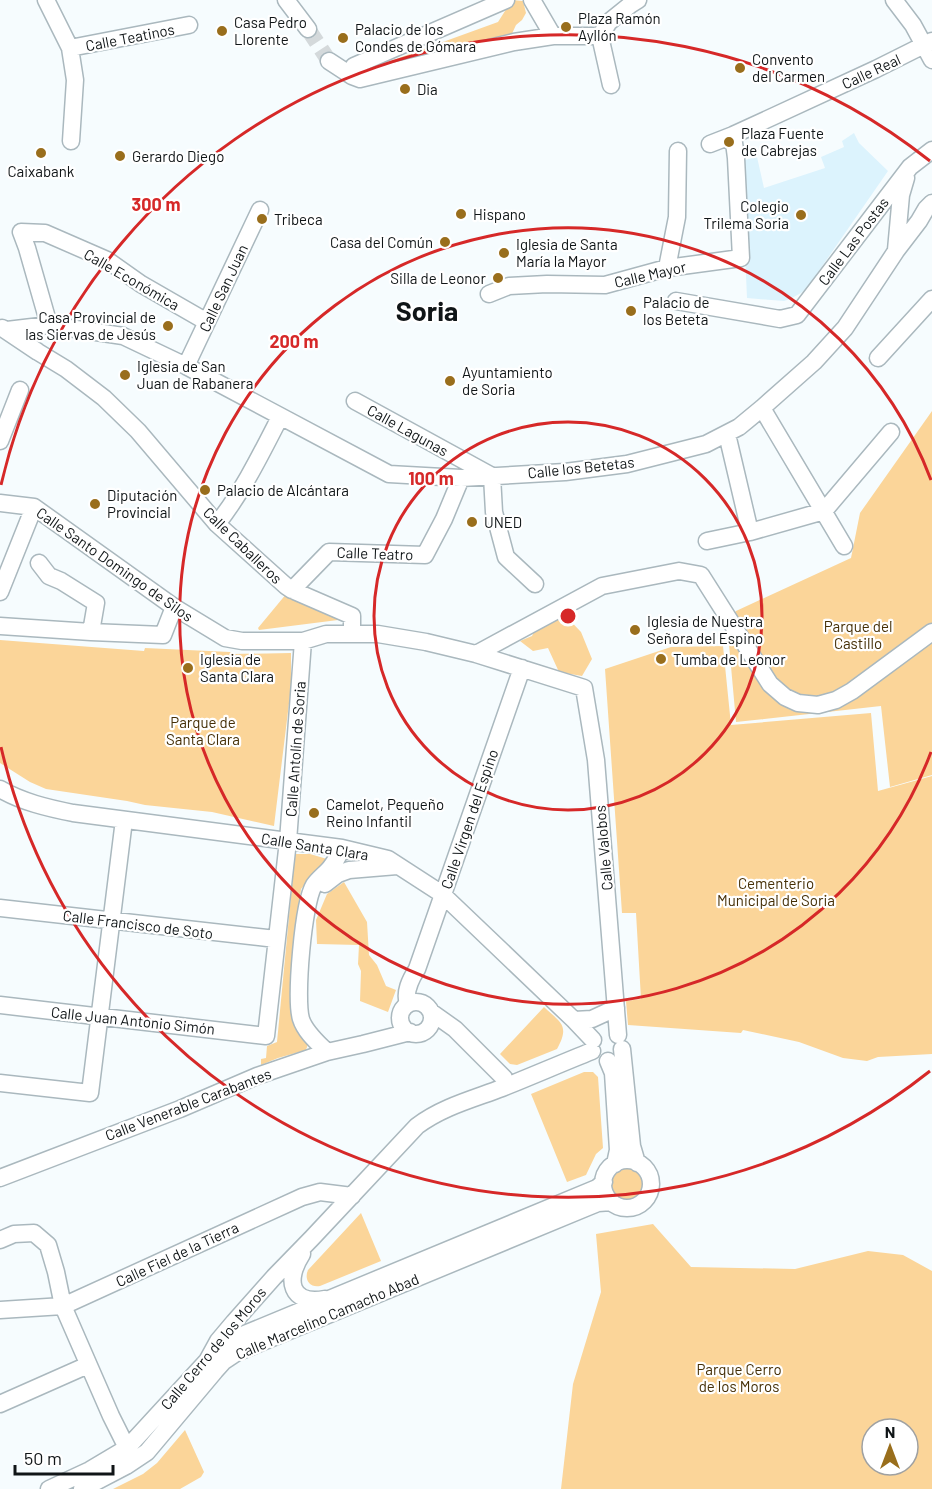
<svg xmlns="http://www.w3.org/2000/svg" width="932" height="1489" viewBox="0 0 932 1489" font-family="Barlow,sans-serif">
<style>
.built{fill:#dcf3fd}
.green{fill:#fbd599;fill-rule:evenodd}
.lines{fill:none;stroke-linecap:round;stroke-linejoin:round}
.minor-tunnel{stroke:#d4d9db;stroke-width:16;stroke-dasharray:16 8;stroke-linecap:butt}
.minor-casing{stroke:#aab8be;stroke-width:19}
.minor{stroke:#fff;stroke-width:16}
.ring{fill:none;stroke:#d62828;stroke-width:3}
.poi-dot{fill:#996e1c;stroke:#fff;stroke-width:2}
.labels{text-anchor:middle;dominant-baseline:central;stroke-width:4.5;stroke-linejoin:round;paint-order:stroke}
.poi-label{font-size:15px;fill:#101517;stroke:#fff;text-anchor:start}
.street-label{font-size:15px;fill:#101517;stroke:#fff}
.park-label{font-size:15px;fill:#452f06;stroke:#fff}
.town-label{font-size:27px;font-weight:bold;fill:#101517;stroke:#fff}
.centre{fill:#d62828;stroke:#fff;stroke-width:3}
.ring-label{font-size:18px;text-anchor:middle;font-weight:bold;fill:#d62828;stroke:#fff;stroke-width:4.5;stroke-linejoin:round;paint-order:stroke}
</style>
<rect width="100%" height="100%" fill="#f6fcfe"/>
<!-- built -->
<path class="built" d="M854,133L859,143L888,171L807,288L801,293L790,299L784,301L747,298L741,161L757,157L764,188L825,168L821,157L844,147L842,141Z"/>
<!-- green -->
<path class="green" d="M512,0L523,1L526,13L522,20L516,25L510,38L363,71L498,22Z
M932,411V775L890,787L881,706L736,722L727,622L736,611L851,558L860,513Z
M287,593L339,618L338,620L259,630L258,628Z
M560,610L581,632L592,659L582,676L559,672L548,648L533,651L520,641L532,636L539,621Z
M0,640L144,651L145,648L230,652L233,654L291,653V687L274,826L212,812L145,805L127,801L46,789L30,782L0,763Z
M723,646L731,725L871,713L878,791L932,776V1054L878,1057L867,1061L843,1058L799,1042L743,1030L741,1033L628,1025L626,1001L641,999L636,913H622L605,669L671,647Z
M295,854H310L327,859L301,889L297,923L291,1011L298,1032L308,1044L306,1050L278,1058L261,1065V1059L266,1058L267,1046L277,1042Z
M344,882L367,922L369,955L377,965L386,986L396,990L388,1012L360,1001L361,971L358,964L359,945L317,944L316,920L327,894Z
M544,1007C561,1023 570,1025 557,1049L517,1065L510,1064L500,1054Z
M584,1072H593L598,1077L603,1148L596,1154L586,1175L567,1182L531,1094Z
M611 1183a17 17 0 1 1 34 0a17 17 0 1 1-34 0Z
M361,1213L381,1261L320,1286C309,1288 304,1279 308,1270Z
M653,1224L691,1267L795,1269L868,1251L903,1255L932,1271V1489H561L573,1384L601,1292L596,1234ZM872,1429H908V1465H872Z
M185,1430L204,1472L201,1477L180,1489H113L143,1474L157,1463Z"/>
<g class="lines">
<!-- minor-tunnel -->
<path class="minor-tunnel" d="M308,29L329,61"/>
<!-- minor casing -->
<g class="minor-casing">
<path id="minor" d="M46,0L70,48L75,80L71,141
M286,0L308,29
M532,0L553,36
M894,0L913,25L932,60
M70,48L189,25
M329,61L352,76L360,79L514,42L553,36H600
M352,76L354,66L506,0
M611,85L600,36L609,22L630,5L638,0
M710,144L733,135L876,69L932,41
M896,250L901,195L906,178
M667,268L677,217L678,151
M489,294L509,286L547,284L605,285L667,268L741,258L736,158L733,135
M676,301L780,319L797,315L910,167L932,150
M49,325L27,248L21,232L45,233L107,260L141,284L207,322
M2,328L38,352L66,369L104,398L138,431L217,524L286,586L292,590L352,616V633
M7,330L49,325L123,336L186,366L389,474L461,478L565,472L627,464L706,444L739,427L762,408L814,362L845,328L896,251L919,221L926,209L932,203
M878,358L932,299
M186,366L260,210
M355,401L492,476L494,512L506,557L535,584
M762,408L844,546
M727,434L750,532
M0,441L20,390
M0,503L34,507L174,607L225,638L242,641H303L326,634H378L426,642L476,654L584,688L596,760L618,1035
M217,524C243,491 261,454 280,417
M707,541L750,532L824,511L891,432
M39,563L49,576L61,581L96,603L91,632
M292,590L329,552L425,555L444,519L461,478
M0,592L34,507
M0,626L91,632L163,635L174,607
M476,654L602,586L679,571L701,575L770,684L785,697L798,703L818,705L836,700L852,691L932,632
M0,789C22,802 48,808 73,813L342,848L388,859L442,894L574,1020L593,1040
M325,884L338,874L349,870L397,866
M0,908L276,939
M400 1018a16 16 0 1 1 32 0a16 16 0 1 1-32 0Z
M408,1004C404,992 410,980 417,969L522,668
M0,1005L266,1036L288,841L303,641
M431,1012L455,1029L504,1078L507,1086
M574,1020L592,1019L616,1008
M622,1049L632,1146L637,1163
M327,1052C318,1043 305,1032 301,1019C295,999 303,903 314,885C318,879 325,874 330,868C335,862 339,855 342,848
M608,1061L613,1073L618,1150L615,1164
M0,1083L90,1093L124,820
M603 1184a24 24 0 1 1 48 0a24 24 0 1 1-48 0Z
M0,1178L180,1109L257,1076L327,1052L363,1044L410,1032
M0,1240L14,1234L34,1233L48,1245L56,1272L63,1306L111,1416L127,1448
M302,1254C285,1280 290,1305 325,1299
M0,1310L63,1306L302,1197L320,1192L352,1196
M218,1350L225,1344L240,1336L597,1188L604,1182
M0,1404L88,1365
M49,1489L90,1470L127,1448L207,1361L218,1341L234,1322L274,1277L312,1238L417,1126C442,1107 473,1099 502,1088C532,1076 562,1063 592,1051
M82,1489L126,1466L147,1452L215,1371L224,1361L236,1353L588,1207L598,1203L612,1202"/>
</g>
<!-- minor -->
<use href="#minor" class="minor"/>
</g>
<!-- distance rings -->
<g class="ring">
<circle cx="568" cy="616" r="194"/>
<path d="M931 752A388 388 0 1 1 931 480"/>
<path d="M930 1071A582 582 0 0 1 1 747M1 485A582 582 0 0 1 930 161"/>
</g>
<!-- markers -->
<g class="poi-dot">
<circle cx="566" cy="27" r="6"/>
<circle cx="222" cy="31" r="6"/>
<circle cx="343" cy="38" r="6"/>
<circle cx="740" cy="68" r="6"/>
<circle cx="405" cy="89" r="6"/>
<circle cx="729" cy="142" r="6"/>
<circle cx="41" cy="153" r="6"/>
<circle cx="120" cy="156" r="6"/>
<circle cx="461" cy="214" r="6"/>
<circle cx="801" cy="215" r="6"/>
<circle cx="262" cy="219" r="6"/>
<circle cx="445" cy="242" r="6"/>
<circle cx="504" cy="253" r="6"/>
<circle cx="498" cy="278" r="6"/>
<circle cx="631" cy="311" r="6"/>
<circle cx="168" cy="326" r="6"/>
<circle cx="125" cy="375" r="6"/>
<circle cx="450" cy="381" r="6"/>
<circle cx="205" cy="490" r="6"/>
<circle cx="95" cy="504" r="6"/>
<circle cx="472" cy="522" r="6"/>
<circle cx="635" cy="630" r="6"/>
<circle cx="661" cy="659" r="6"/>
<circle cx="188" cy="668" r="6"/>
<circle cx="314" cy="813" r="6"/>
</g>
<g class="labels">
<!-- poi labels -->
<g class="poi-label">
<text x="578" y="18">Plaza Ramón<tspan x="578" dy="17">Ayllón</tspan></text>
<text x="234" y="22">Casa Pedro<tspan x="234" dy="17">Llorente</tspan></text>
<text x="355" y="29">Palacio de los<tspan x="355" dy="17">Condes de Gómara</tspan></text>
<text x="752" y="59">Convento<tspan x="752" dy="17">del Carmen</tspan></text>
<text x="417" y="89">Dia</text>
<text x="741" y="133">Plaza Fuente<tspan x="741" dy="17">de Cabrejas</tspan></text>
<text x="132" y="156">Gerardo Diego</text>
<text x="41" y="171" text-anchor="middle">Caixabank</text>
<text x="789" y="206" text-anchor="end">Colegio<tspan x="789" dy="17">Trilema Soria</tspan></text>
<text x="473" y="214">Hispano</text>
<text x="274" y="219">Tribeca</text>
<text x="433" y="242" text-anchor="end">Casa del Común</text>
<text x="516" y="244">Iglesia de Santa<tspan x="516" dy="17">María la Mayor</tspan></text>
<text x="486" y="278" text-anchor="end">Silla de Leonor</text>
<text x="643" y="302">Palacio de<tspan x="643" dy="17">los Beteta</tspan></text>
<text x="156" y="317" text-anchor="end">Casa Provincial de<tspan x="156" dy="17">las Siervas de Jesús</tspan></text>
<text x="137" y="366">Iglesia de San<tspan x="137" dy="17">Juan de Rabanera</tspan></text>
<text x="462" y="372">Ayuntamiento<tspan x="462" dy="17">de Soria</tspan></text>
<text x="217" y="490">Palacio de Alcántara</text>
<text x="107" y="495">Diputación<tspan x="107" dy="17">Provincial</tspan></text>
<text x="484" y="522">UNED</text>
<text x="647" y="621">Iglesia de Nuestra<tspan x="647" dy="17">Señora del Espino</tspan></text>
<text x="200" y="659">Iglesia de<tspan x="200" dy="17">Santa Clara</tspan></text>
<text x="673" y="659">Tumba de Leonor</text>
<text x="326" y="804">Camelot, Pequeño<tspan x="326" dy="17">Reino Infantil</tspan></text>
</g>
<!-- street labels -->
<g class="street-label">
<text transform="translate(130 37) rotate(-11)">Calle Teatinos</text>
<text transform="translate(871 71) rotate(-25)">Calle Real</text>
<text transform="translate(853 241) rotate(-53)">Calle Las Postas</text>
<text transform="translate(650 274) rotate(-13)">Calle Mayor</text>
<text transform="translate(132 279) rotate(30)">Calle Económica</text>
<text transform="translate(223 288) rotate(-65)">Calle San Juan</text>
<text transform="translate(408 430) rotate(29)">Calle Lagunas</text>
<text transform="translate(581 467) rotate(-6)">Calle los Betetas</text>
<text transform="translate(243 545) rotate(44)">Calle Caballeros</text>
<text transform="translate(375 553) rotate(2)">Calle Teatro</text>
<text transform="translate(115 564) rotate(35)">Calle Santo Domingo de Silos</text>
<text transform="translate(295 749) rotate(-86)">Calle Antolín de Soria</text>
<text transform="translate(469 819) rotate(-71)">Calle Virgen del Espino</text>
<text transform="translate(315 846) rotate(9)">Calle Santa Clara</text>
<text transform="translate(603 848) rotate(-95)">Calle Valobos</text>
<text transform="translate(138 924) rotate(7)">Calle Francisco de Soto</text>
<text transform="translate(133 1020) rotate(6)">Calle Juan Antonio Simón</text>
<text transform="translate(188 1104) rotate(-21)">Calle Venerable Carabantes</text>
<text transform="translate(177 1254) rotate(-25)">Calle Fiel de la Tierra</text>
<text transform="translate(327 1316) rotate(-23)">Calle Marcelino Camacho Abad</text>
<text transform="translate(213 1348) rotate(-50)">Calle Cerro de los Moros</text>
</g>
<!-- park labels -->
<g class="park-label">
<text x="858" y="626">Parque del<tspan x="858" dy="17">Castillo</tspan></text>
<text x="203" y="722">Parque de<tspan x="203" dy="17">Santa Clara</tspan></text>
<text x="776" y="883">Cementerio<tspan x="776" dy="17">Municipal de Soria</tspan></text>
<text x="739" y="1369">Parque Cerro<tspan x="739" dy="17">de los Moros</tspan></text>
</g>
<!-- town labels -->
<g class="town-label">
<text x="427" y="310">Soria</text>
</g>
</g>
<circle cx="568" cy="616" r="9" class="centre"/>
<g class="ring-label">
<text x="156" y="211">300 m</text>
<text x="294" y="348">200 m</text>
<text x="431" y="485">100 m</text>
</g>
<!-- north arrow -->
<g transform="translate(890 1447)"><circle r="28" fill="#ffffff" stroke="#9fa1a2" stroke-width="1.5"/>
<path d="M0-4.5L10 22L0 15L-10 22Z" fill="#996e1c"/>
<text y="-9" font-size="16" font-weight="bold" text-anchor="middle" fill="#101517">N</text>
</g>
<!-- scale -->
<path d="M15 1465v9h98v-9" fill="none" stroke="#101517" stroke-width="3"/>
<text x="24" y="1465" font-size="18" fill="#101517" stroke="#ffffff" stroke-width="4.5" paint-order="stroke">50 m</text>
</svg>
